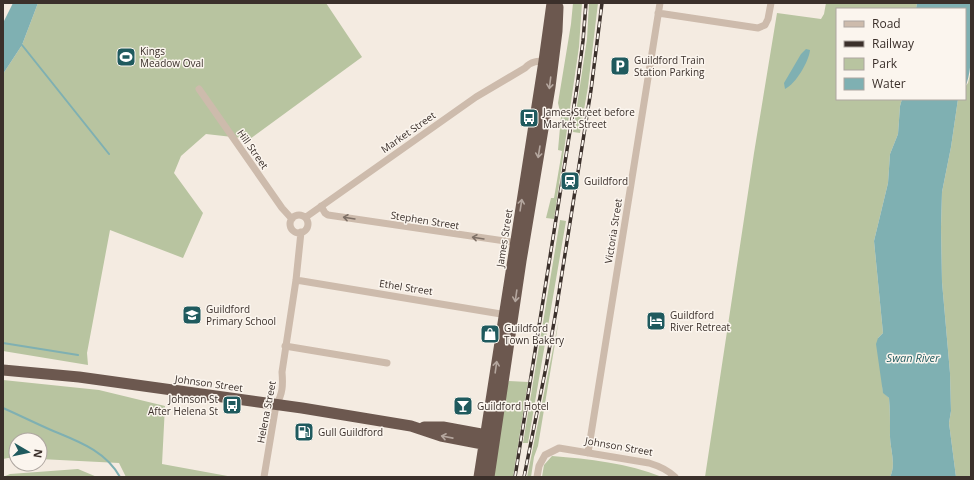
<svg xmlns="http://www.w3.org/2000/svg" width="974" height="480" viewBox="0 0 974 480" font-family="'Open Sans',sans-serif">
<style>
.green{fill:#b8c4a0}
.water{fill:#7fb0b2}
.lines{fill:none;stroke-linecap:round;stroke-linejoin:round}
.stream{stroke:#7fb0b2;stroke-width:2}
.minor{stroke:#cdbbac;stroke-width:7}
.trunk{stroke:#6c584f;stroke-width:11}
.rail-casing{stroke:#3b302b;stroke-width:3.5}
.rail{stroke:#fbf5ee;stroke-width:2;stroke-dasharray:6;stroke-linecap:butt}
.oneway{stroke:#b4a69e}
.oneway2{stroke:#7d6f65}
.labels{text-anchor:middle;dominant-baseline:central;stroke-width:3;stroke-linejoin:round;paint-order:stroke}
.poi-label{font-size:10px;fill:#3b302b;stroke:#fbf5ee;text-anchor:start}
.street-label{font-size:10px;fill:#3b302b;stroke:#fbf5ee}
.water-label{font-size:11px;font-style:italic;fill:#1f5a5e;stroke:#fbf5ee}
</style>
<rect width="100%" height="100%" fill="#f4ebe1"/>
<!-- green -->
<path class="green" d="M38,3H326L362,57L250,139L206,134L181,156L174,173L203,213L183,258L110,230L87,353L88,365L3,351V74L22,45Z
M573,3H582L579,47L554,219L546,218L551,198H554L562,151L558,150L561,116L558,103L571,24Z
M589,3H598L588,87L580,133L573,132L587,39Z
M826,3H917L916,9H837V99H902L900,106L898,134L890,154L888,183L874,241L883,333L878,338L883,392L889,398C890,410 890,421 890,433C889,447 897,463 890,477H705L754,153L777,13L821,19L824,14Z
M971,70V477H956L949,423L951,411L950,373L942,282L941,227L942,192L951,147L958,99H965V87L968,83Z
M560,220L566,221L528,443H523Z
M559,319L538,446L534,457L531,477H527Z
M3,380L99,390L165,406L162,464L233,477H126L119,463L40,459V440H16V458H8L3,459Z
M509,381L528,382L513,477H492L507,385Z
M552,456C589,459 628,463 662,477H542L544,465Z
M78,469L97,477H3L10,474Z"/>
<!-- water -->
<path class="water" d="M13,3H38L22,45L3,74V28L4,21Z
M917,3H971C971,24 974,71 965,87V9H916Z
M806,49L810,50C809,61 796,84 785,89L784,83L801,54Z
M902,99H958L951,147L942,192L941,227L942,282L950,373L951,411L949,423L956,477H890C897,463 889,447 890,433C890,421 890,410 889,398L883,393L876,344L878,338L883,333L874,241L888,183L890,154L898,134L900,106Z"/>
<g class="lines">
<!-- stream -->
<path class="stream" d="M22,45L109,154
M3,343L78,355
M3,408C19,415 35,423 51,430C77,441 105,450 120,477"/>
<!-- minor -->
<path class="minor" d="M658,13L758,28L765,25L768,19L771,3
M199,89L282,208L292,219
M321,206L325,213L328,215L518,243
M290 224a9 9 0 1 1 18 0a9 9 0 1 1-18 0Z
M306,217L476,97L525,68C531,61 538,61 547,61
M296,280L507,315
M285,346L387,363
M588,453L660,3
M264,477L276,405C283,394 283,384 282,372L296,280L301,232
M537,477L539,466L545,455L559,448L649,463C659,466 668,470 675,477"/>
<!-- trunk -->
<path class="trunk" d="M3,370L79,377L302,408L411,426L441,436L493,446
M424,427H443L492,436
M479,477L544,61L552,3
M489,477L521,261L550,87L557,31L558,7"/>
<!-- rail casing -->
<g class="rail-casing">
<path id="rail" d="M515,477L577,87L583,41L586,3
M524,477L546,367L556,311L591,90L602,3"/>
</g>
<!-- rail -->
<use href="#rail" class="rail"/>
</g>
<!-- one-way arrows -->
<defs><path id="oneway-shaft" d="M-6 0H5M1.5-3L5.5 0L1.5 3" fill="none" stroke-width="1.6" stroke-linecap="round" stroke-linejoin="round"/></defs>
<g class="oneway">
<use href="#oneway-shaft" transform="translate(550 83) rotate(97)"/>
<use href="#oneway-shaft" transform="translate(539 152) rotate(99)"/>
<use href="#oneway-shaft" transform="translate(521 205) rotate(-81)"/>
<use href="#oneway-shaft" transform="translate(516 296) rotate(98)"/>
<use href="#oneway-shaft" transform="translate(496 367) rotate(-82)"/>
<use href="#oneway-shaft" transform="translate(447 437) rotate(-169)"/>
</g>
<g class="oneway2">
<use href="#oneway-shaft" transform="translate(349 218) rotate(-171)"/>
<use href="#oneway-shaft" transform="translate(478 238) rotate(-171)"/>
</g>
<!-- icons -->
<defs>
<g id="stadium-square" transform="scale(1)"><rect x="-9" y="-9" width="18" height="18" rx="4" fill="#1f5a5e" stroke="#fbf5ee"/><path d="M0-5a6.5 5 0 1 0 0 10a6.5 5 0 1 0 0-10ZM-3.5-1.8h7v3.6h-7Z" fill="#fff"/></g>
<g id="parking-square" transform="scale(1)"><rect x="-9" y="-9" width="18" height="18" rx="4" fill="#1f5a5e" stroke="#fbf5ee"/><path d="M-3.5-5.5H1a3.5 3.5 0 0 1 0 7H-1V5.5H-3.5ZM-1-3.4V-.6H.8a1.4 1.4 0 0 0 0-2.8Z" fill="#fff"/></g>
<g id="bus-square" transform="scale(1)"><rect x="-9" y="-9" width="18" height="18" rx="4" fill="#1f5a5e" stroke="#fbf5ee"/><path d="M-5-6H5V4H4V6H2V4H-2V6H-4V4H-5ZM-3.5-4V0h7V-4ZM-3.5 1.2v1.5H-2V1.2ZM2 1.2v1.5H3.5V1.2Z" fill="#fff"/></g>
<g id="station-square" transform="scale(1)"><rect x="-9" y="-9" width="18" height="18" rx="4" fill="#1f5a5e" stroke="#fbf5ee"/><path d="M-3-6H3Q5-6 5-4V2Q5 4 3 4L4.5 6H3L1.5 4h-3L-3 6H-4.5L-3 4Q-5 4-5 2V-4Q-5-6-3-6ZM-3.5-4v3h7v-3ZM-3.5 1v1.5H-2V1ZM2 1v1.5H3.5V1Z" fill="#fff"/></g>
<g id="school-square" transform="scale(1)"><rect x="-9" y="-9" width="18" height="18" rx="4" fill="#1f5a5e" stroke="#fbf5ee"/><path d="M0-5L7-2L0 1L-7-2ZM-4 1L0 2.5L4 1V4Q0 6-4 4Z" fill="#fff"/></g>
<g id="hotel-square" transform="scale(1)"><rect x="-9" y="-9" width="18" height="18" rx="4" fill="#1f5a5e" stroke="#fbf5ee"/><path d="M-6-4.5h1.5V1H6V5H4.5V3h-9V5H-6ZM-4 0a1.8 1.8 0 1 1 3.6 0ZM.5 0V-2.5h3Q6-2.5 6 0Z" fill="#fff"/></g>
<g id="shop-square" transform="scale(1)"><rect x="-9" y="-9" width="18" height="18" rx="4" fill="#1f5a5e" stroke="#fbf5ee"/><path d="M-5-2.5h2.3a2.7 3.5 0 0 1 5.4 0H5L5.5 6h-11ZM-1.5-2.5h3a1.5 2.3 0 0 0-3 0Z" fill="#fff"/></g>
<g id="bar-square" transform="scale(1)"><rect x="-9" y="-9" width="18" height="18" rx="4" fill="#1f5a5e" stroke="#fbf5ee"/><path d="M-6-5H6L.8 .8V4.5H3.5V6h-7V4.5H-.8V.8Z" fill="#fff"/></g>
<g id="fuel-square" transform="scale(1)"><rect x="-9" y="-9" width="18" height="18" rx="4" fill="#1f5a5e" stroke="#fbf5ee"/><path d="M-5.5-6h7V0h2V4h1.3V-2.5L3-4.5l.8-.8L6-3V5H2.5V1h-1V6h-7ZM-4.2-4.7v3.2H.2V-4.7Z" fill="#fff"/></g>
</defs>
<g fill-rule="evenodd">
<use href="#stadium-square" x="126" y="57"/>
<use href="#parking-square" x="620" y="66"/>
<use href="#bus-square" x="529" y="118"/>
<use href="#station-square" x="570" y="181"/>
<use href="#school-square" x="192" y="315"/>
<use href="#hotel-square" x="656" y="321"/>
<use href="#shop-square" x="490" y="334"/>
<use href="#bus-square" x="232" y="405"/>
<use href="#bar-square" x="463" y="406"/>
<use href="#fuel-square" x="304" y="432"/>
</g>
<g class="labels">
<!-- poi labels -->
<g class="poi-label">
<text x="140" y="51">Kings<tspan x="140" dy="12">Meadow Oval</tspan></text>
<text x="634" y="60">Guildford Train<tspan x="634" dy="12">Station Parking</tspan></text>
<text x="543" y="112">James Street before<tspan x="543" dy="12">Market Street</tspan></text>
<text x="584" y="181">Guildford</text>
<text x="206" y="309">Guildford<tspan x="206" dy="12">Primary School</tspan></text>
<text x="670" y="315">Guildford<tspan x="670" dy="12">River Retreat</tspan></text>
<text x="504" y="328">Guildford<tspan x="504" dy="12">Town Bakery</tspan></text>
<text x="218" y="399" text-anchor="end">Johnson St<tspan x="218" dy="12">After Helena St</tspan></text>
<text x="477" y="406">Guildford Hotel</text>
<text x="318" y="432">Gull Guildford</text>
</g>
<!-- street labels -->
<g class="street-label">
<text transform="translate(408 132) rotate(-35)">Market Street</text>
<text transform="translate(253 149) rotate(55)">Hill Street</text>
<text transform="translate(425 220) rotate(9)">Stephen Street</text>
<text transform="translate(613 231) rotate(-81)">Victoria Street</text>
<text transform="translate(504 238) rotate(-81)">James Street</text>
<text transform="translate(406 287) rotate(9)">Ethel Street</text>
<text transform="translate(209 383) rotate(8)">Johnson Street</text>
<text transform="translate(266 412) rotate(-79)">Helena Street</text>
<text transform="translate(619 446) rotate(10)">Johnson Street</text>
</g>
<!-- water labels -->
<g class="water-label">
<text x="913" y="357">Swan River</text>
</g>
</g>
<!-- border -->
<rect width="974" height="480" fill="none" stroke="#3b302b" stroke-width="8"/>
<!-- legend -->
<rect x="836" y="8" width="130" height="92" fill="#fbf5ee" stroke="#aea6a0"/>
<rect x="844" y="21" width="20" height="6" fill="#cdbbac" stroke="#aea6a0"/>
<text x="872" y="28" font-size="12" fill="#3b302b">Road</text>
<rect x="844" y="41" width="20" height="6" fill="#3b302b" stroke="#aea6a0"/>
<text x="872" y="48" font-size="12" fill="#3b302b">Railway</text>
<rect x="844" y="58" width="20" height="12" fill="#b8c4a0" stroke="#aea6a0"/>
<text x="872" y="68" font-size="12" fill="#3b302b">Park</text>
<rect x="844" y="78" width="20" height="12" fill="#7fb0b2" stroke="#aea6a0"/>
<text x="872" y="88" font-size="12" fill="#3b302b">Water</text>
<!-- north arrow -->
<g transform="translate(28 452) rotate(99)"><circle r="19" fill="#fbf5ee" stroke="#aea6a0"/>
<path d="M0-3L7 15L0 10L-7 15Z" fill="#1f5a5e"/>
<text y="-6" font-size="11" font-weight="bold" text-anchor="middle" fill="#3b302b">N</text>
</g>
</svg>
